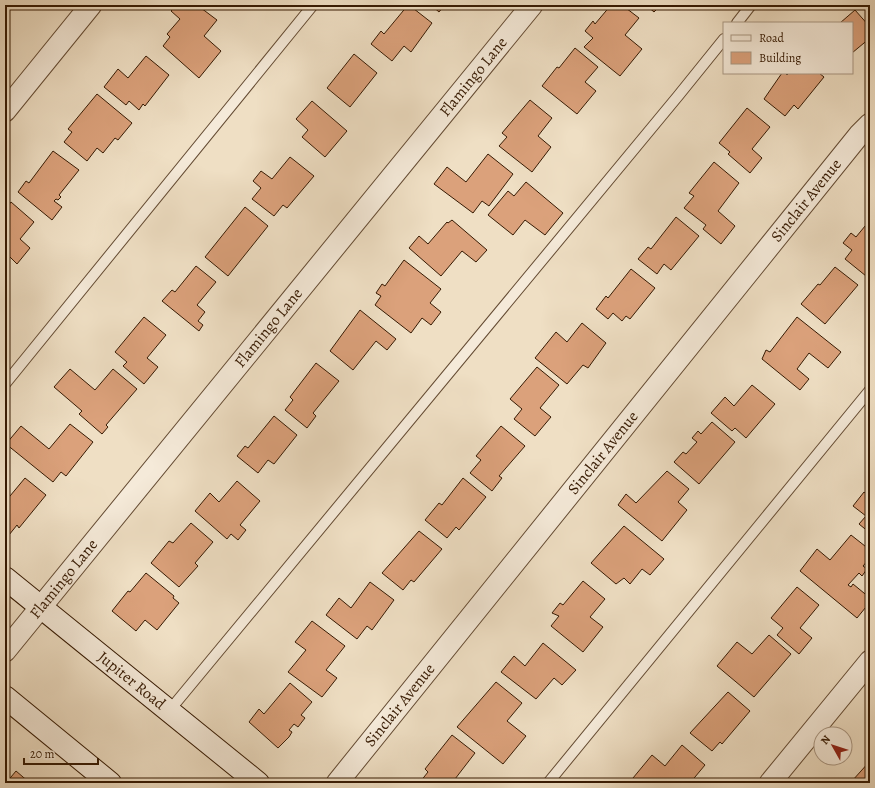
<svg xmlns="http://www.w3.org/2000/svg" width="875" height="788" viewBox="0 0 875 788" font-family="Alegreya,serif">
<style>
.building{fill:#dba17b;stroke:#361a03}
.lines{fill:none;stroke-linecap:round;stroke-linejoin:round}
.lane-casing{stroke:#644b33;stroke-width:12}
.street-casing{stroke:#644b33;stroke-width:23}
.secondary-casing{stroke:#361a03;stroke-width:24}
.lane{stroke:#f5ead9;stroke-width:10}
.street{stroke:#f5ead9;stroke-width:21}
.secondary{stroke:#f5ead9;stroke-width:22}
.labels{text-anchor:middle;dominant-baseline:central;stroke-width:4;stroke-linejoin:round;paint-order:stroke}
.street-label{font-size:16px;fill:#361a03;stroke:#f5ead9}
</style>
<rect width="100%" height="100%" fill="#efdfc4"/>
<filter id="stains"><feTurbulence type="fractalNoise" baseFrequency=".005" numOctaves="4"/><feColorMatrix values="0 0 0 0 .2 0 0 0 0 .09 0 0 0 0 .02 0 0 0 .5 -.17"/></filter>
<radialGradient id="worn" r=".72"><stop offset=".6" stop-color="#630" stop-opacity="0"/><stop offset="1" stop-color="#630" stop-opacity=".3"/></radialGradient>
<!-- building -->
<path class="building" d="M177,5H197L217,20L204,36L221,51L199,78L163,46L170,37L167,34L180,19L171,11Z
M408,5H409L432,23L411,52L404,46L392,61L371,44L381,31L384,34Z
M431,5H445L439,12Z
M611,5H622L639,18L625,35L642,49L620,76L584,47L593,38L585,31L593,21L595,24Z
M646,5H661L654,12Z
M855,10L870,27V38L852,53V23H840Z
M575,48L598,67L585,82L596,91L577,114L542,86L557,67L559,68Z
M354,54L377,73L350,107L327,88Z
M146,56L169,75L145,106L143,104L139,110L129,101L126,105L104,87L118,69L128,78Z
M782,73H785L787,75L789,73H819L824,77L798,109L794,105L785,116L764,99Z
M97,94L132,123L118,140L115,138L103,153L97,148L87,161L64,142L72,132L68,129Z
M530,100L552,118L538,136L551,147L532,172L499,146L507,137L502,133Z
M312,101L347,131L325,157L302,137L308,130L296,119Z
M747,108L770,127L752,149L762,158L750,173L728,154L730,152L719,143Z
M53,151L79,170L59,195L61,197L58,200L56,199L54,201L62,207L52,220L18,192L26,181L29,183Z
M488,154L513,174L489,206L482,201L473,213L434,184L447,167L466,182Z
M290,157L314,176L287,208L283,205L274,216L252,199L261,188L253,181L261,171L272,179Z
M714,162L739,183L718,211L735,226L721,244L703,229L706,225L684,208L694,196L689,193Z
M526,182L563,213L545,235L525,220L513,235L488,215L508,191L514,196Z
M11,202L34,222L20,239L30,248L17,264L10,257L5,263V210Z
M245,207L268,226L228,276L205,257Z
M676,217L699,236L671,270L664,264L657,274L638,259L648,247L651,249Z
M452,220L487,250L476,262L462,251L441,276L409,248L419,236L428,244L447,222L448,223Z
M870,220V272L866,276L845,259L852,250L843,243L851,233L856,237Z
M404,260L441,289L430,303L441,312L431,325L422,318L411,333L375,305L381,296L376,293L382,284L385,286Z
M196,266L216,282L197,305L205,312L198,321L203,325L199,331L162,301L172,290L175,292Z
M835,267L858,285L825,324L801,304L818,284L820,285Z
M631,269L655,288L630,319L626,316L622,321L613,313L608,319L596,309L606,296L608,298Z
M360,310L396,339L387,350L376,341L353,370L330,351Z
M144,317L166,335L147,358L158,367L144,384L123,366L127,362L115,352Z
M797,317L841,352L828,368L809,353L797,369L809,379L800,390L762,359L766,350L770,352Z
M582,323L606,343L588,368L583,365L567,384L535,358L556,332L567,342Z
M316,363L339,381L313,413L316,416L307,428L285,410L293,400L290,397Z
M537,367L559,385L540,408L551,417L535,436L514,419L522,409L510,399Z
M70,369L95,390L113,369L137,389L106,425L108,427L102,434L79,414L82,411L54,387Z
M752,385L775,404L746,438L735,428L732,431L711,413L725,397L734,406Z
M274,416L297,435L274,464L268,460L258,473L237,456L245,446L248,448Z
M712,422L735,442L699,484L674,462L683,452L686,454L697,442L692,438L698,431L701,434Z
M70,424L93,442L66,476L61,472L53,482L6,444L21,426L49,449Z
M501,426L525,446L499,476L502,478L492,491L470,473L481,460L476,456Z
M667,471L689,489L678,502L687,510L662,541L618,505L626,494L636,503Z
M25,478L46,495L19,528L17,525L9,535L5,532V502Z
M463,478L486,497L459,530L456,527L447,538L425,520L439,503L442,505Z
M237,481L260,501L240,525L246,530L238,540L231,534L227,539L195,511L210,493L219,502Z
M864,492L870,497V533L859,524L866,516L853,506Z
M191,523L213,542L195,563L198,566L179,587L151,563L169,541L173,543Z
M624,526L664,559L650,575L642,569L630,584L624,578L616,584L591,563Z
M419,531L442,549L414,582L411,580L403,590L382,573Z
M851,535L870,550V558L863,566L867,569L862,576L859,573L848,585L851,587L853,584L870,598V602L857,618L800,571L817,549L830,560Z
M146,573L174,596L173,598L179,603L157,630L145,620L136,631L112,611L128,591L130,592Z
M583,581L605,599L590,617L603,627L583,652L551,626L559,616L552,613L560,603L563,605Z
M370,582L394,600L372,630L367,626L357,639L326,615L339,598L351,608Z
M797,587L819,605L800,628L812,638L799,654L777,635L783,628L771,618Z
M312,621L345,646L326,670L337,678L322,697L288,672L306,650L295,642Z
M769,635L791,654L754,697L717,666L737,642L752,654Z
M543,643L576,670L562,685L554,678L536,699L501,672L514,656L525,666Z
M496,682L522,703L507,721L526,736L503,764L457,727Z
M290,683L312,702L301,715L305,718L298,727L294,724L289,730L292,732L289,737L278,748L249,722L259,709L264,714Z
M728,692L750,711L722,744L720,742L712,751L690,733Z
M452,735L475,753L455,779L457,780L455,783H422L420,782L428,772L425,769Z
M682,745L705,765L690,783H639L633,778L652,755L665,766Z
M870,761V783H855L852,781Z
M16,771L30,783H6Z"/>
<g class="lines">
<!-- lane casing -->
<g class="lane-casing">
<path id="lane" d="M737,23L751,5
M5,384L313,5
M169,711L678,96L724,39
M548,783L870,390"/>
</g>
<!-- street casing -->
<g class="street-casing">
<g id="street">
<path d="M5,111L91,5"/>
<path id="s1" d="M5,651L532,5"/>
<path id="s2" d="M337,783L859,135L870,124"/>
<path d="M770,783L870,661"/>
</g>
</g>
<!-- secondary casing -->
<g class="secondary-casing">
<g id="secondary">
<path id="s3" d="M5,578L258,783"/>
<path d="M5,697L110,783"/>
</g>
</g>
<!-- lane -->
<use href="#lane" class="lane"/>
<!-- street -->
<use href="#street" class="street"/>
<!-- secondary -->
<use href="#secondary" class="secondary"/>
</g>
<g class="labels">
<!-- street labels -->
<g class="street-label">
<text stroke="none"><textPath href="#s1" startOffset="741">Flamingo Lane</textPath></text>
<text stroke="none"><textPath href="#s2" startOffset="748">Sinclair Avenue</textPath></text>
<text stroke="none"><textPath href="#s1" startOffset="417">Flamingo Lane</textPath></text>
<text stroke="none"><textPath href="#s2" startOffset="424">Sinclair Avenue</textPath></text>
<text stroke="none"><textPath href="#s1" startOffset="93">Flamingo Lane</textPath></text>
<text stroke="none"><textPath href="#s3" startOffset="163">Jupiter Road</textPath></text>
<text stroke="none"><textPath href="#s2" startOffset="100">Sinclair Avenue</textPath></text>
</g>
</g>
<!-- margin -->
<rect width="875" height="788" fill="none" stroke="#efdfc4" stroke-width="20"/>
<rect x="6" y="6" width="863" height="776" fill="none" stroke="#361a03" stroke-width="2"/>
<rect x="10" y="10" width="855" height="768" fill="none" stroke="#361a03"/>
<!-- legend -->
<rect x="723" y="22" width="130" height="52" fill="#f5ead9" stroke="#a99783"/>
<rect x="731" y="35" width="20" height="6" fill="#f5ead9" stroke="#a99783"/>
<text x="759" y="42" font-size="12" fill="#361a03">Road</text>
<rect x="731" y="52" width="20" height="12" fill="#dba17b" stroke="#a99783"/>
<text x="759" y="62" font-size="12" fill="#361a03">Building</text>
<!-- north arrow -->
<g transform="translate(833 746) rotate(309)"><circle r="19" fill="#f5ead9" stroke="#a99783"/>
<path d="M0-3L7 15L0 10L-7 15Z" fill="#8f2418"/>
<text y="-6" font-size="11" font-weight="bold" text-anchor="middle" fill="#361a03">N</text>
</g>
<!-- scale -->
<path d="M24 758v6h74v-6" fill="none" stroke="#361a03" stroke-width="2"/>
<text x="30" y="758" font-size="12" fill="#361a03" stroke="#f5ead9" stroke-width="3" paint-order="stroke">20 m</text>
<rect width="100%" height="100%" filter="url(#stains)"/>
<rect width="100%" height="100%" fill="url(#worn)"/>
</svg>
